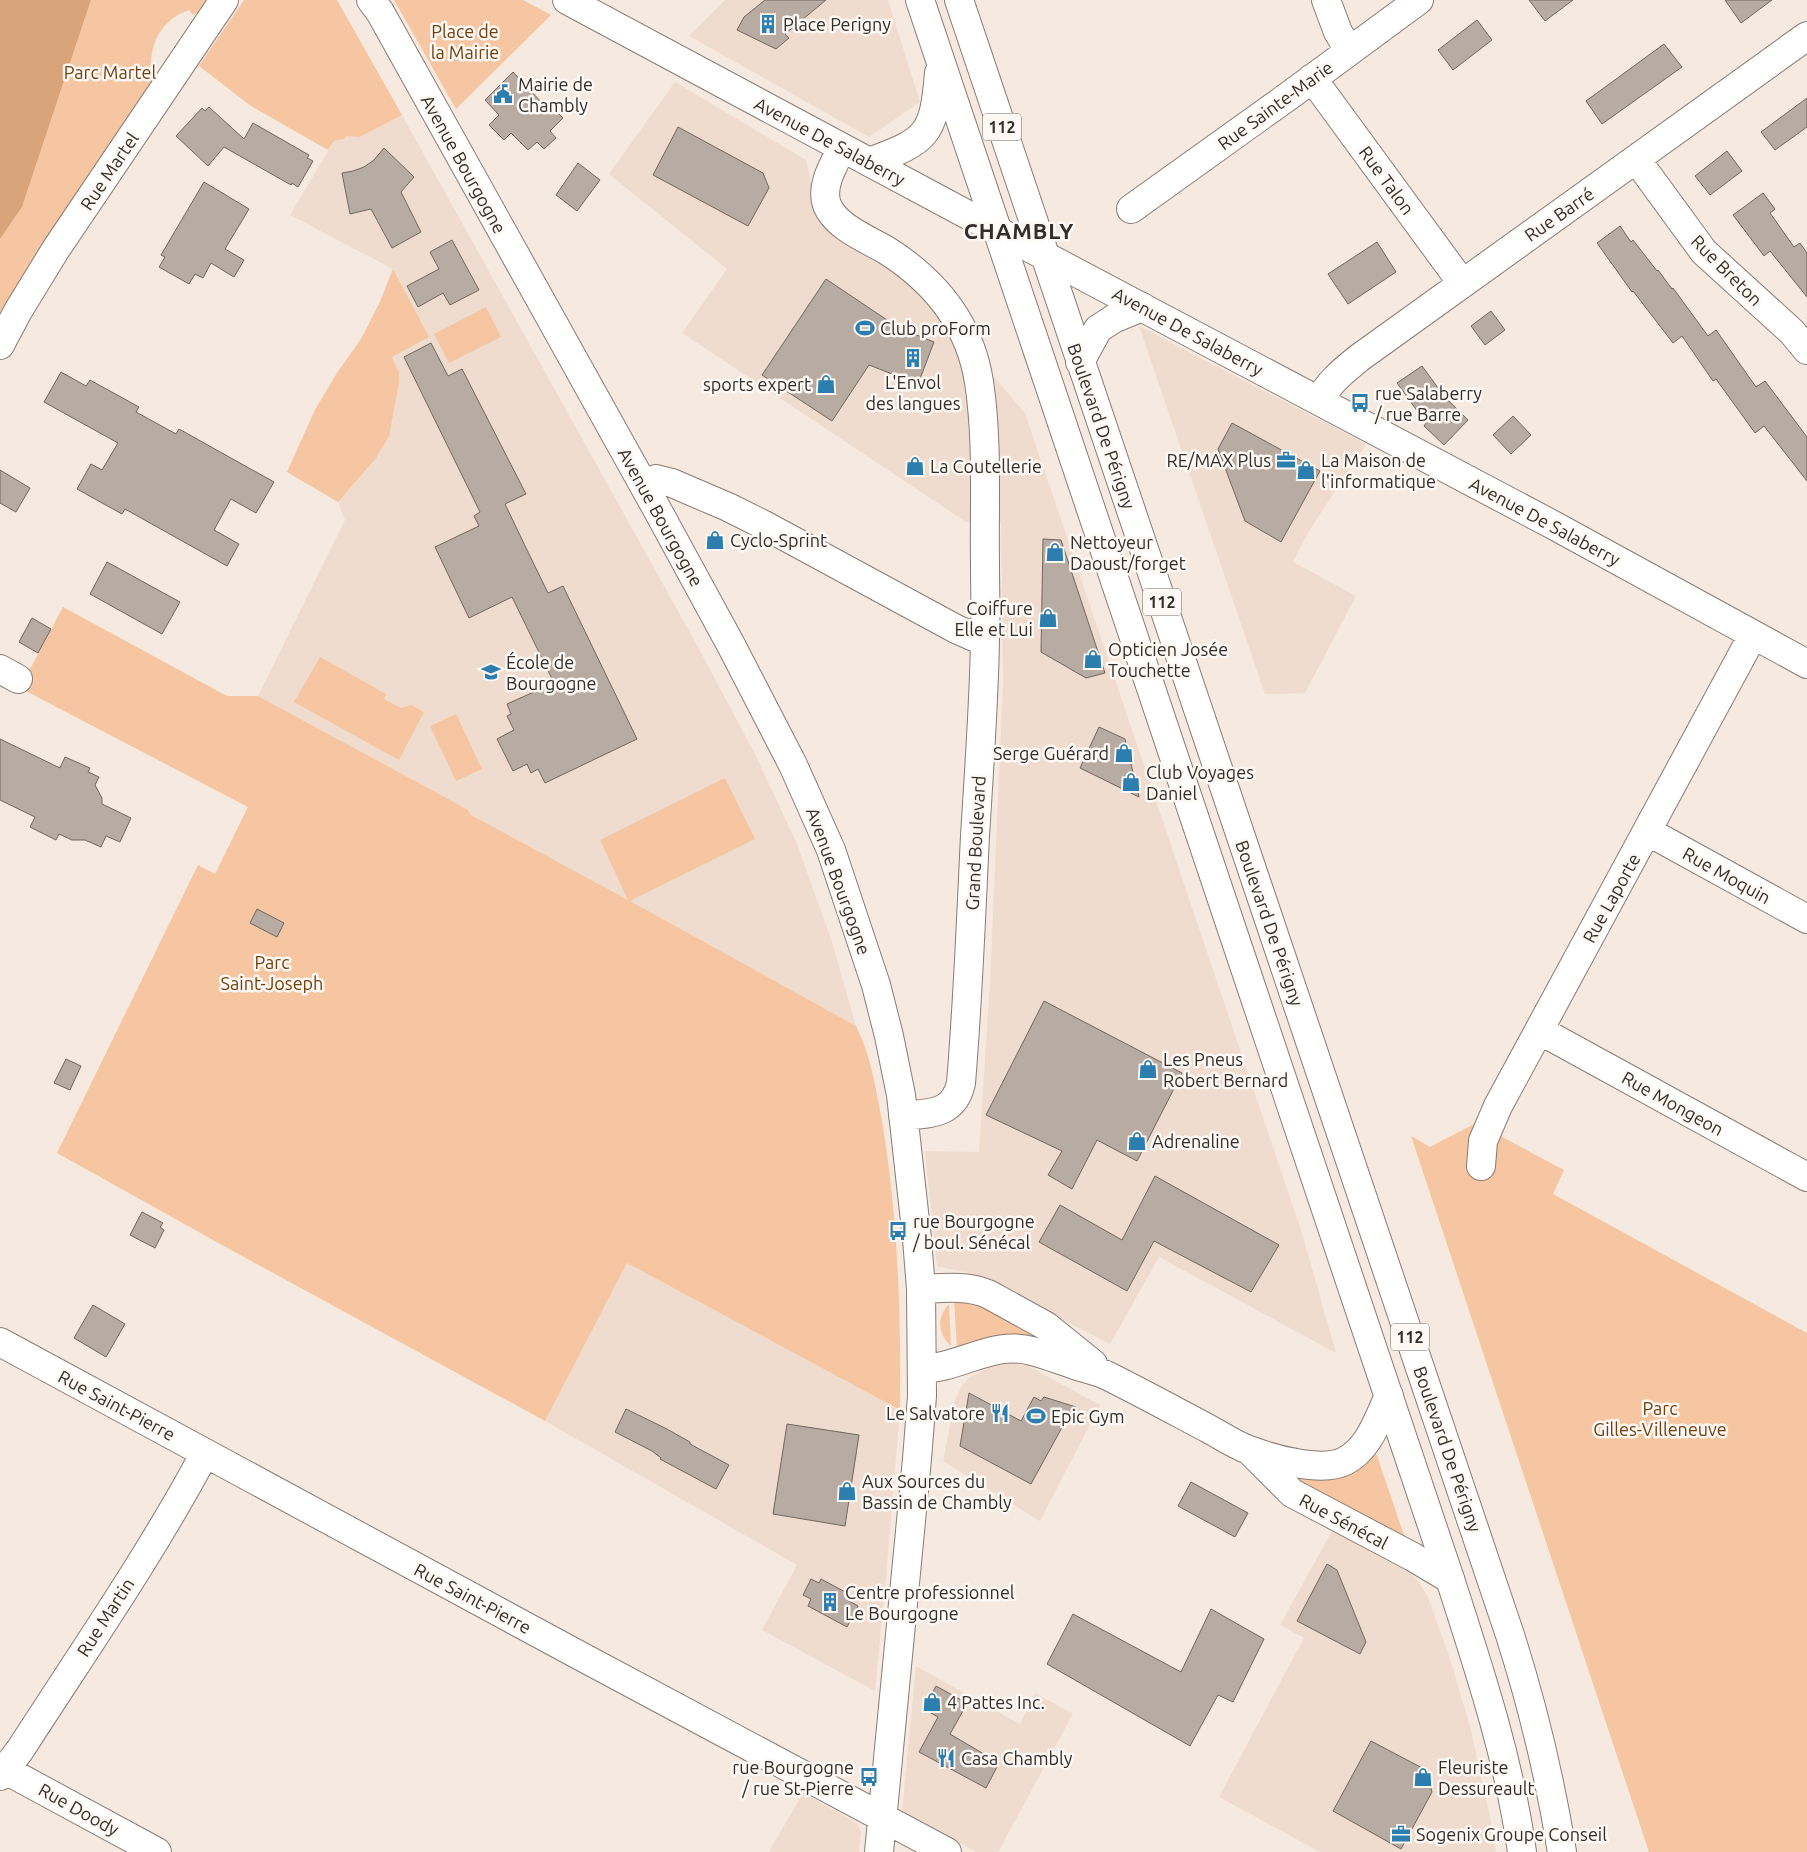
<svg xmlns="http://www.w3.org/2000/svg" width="1807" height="1852" viewBox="0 0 1807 1852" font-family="Ubuntu,sans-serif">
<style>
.built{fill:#f0dcce}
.green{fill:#f5c6a1}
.water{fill:#d9a47a}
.building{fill:#b7aba2;stroke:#71665e}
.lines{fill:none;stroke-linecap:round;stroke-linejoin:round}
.minor-casing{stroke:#887c73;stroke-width:30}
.major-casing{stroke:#887c73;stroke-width:30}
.minor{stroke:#fff;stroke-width:28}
.major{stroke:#fff;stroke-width:28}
.labels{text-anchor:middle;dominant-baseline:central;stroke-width:5;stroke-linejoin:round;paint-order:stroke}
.shield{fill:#fdf8f4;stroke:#6f6b67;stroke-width:1}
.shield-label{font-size:16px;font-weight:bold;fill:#322e2a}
.poi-label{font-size:18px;fill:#322e2a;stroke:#fdf8f4;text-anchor:start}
.park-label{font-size:18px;fill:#72400f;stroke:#fdf8f4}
.street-label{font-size:18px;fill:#322e2a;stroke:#fdf8f4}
.district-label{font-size:22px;font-weight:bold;letter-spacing:1px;fill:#322e2a;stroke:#fdf8f4}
</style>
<rect width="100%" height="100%" fill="#f6e9df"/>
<!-- built -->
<path class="built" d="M725,0H888L920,102L869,137L689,36Z
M675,82L806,160L820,221L918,289L1025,413L1302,1233L1336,1353L1159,1257L1110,1344L973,1274L937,1266L925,1151L979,1152L990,982L1003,683L1001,522H966L682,333L727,269L609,174Z
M402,115L698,647L755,754L797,844L832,942L856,1026L471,815L468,810L454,802L258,696L345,520L338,502L287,472L315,410L337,373L361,339L380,302L393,269L290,215L334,141L344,139L346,135L360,137Z
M1139,326L1366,444L1309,531L1293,562L1356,596L1305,693L1265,694Z
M627,1263L900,1410L886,1577L875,1691L762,1630L797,1565L545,1421Z
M1012,1363L1026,1365L1100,1405L1040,1521L943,1461L955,1400L962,1385L969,1378L987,1368Z
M1332,1531L1408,1572L1418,1581L1428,1597L1450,1659L1470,1726L1490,1817L1496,1852H1320L1219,1797L1304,1638L1280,1625Z
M916,1666L1020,1724L1035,1693L1073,1714L998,1852H976L902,1811Z
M803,1793L858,1824L861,1832L859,1852H769Z"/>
<!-- green -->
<path class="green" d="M91,0H207L200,12L193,15L189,10C165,18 152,38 151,62L155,64L157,76L50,232L0,314V239L22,207Z
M244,0H337L402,115L360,137L346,136L344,139L334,141L328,150L251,106L199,66Z
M394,0H523L551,15L456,109Z
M393,269L429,337L392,357L399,373V383L389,436L376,458L338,502L287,472L315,410L337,373L361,339L380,302Z
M486,307L501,337L449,363L434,334Z
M63,607L227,696H258L454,802L468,810L471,815L628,900L600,840L725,778L755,839L630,901L856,1026C870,1054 874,1080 880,1110C898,1209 901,1310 900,1410L627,1263L545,1421L231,1250L57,1153L198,865L215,874L248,807L20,688Z
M320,657L386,694L384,699L401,708L412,705L424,712L399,760L294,702Z
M456,714L482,769L456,781L430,726Z
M1476,1123L1564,1170L1553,1194L1807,1333V1852H1649L1411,1136L1430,1147Z
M965,1297L1039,1332L1035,1339L957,1348L954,1301Z
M949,1304L951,1346C938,1334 936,1318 949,1304Z
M1374,1450L1376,1453L1406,1541L1308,1489L1298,1480V1477Z"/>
<!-- water -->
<path class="water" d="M0,0H91L22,207L0,239Z"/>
<!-- building -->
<path class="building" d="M765,0H826L785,34L789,38L776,49L737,30L744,17Z
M1529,0H1573L1545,21Z
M1725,0H1772L1741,23Z
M1477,20L1492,40L1453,70L1438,50Z
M1664,44L1682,67L1602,124L1586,101Z
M513,72L544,105L547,102L563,118L550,131L556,138L544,149L537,142L528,150L511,133L504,140L489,125L499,115L485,100Z
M1807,98V127L1775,150L1761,132Z
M209,107L244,139L253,123L309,155L307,158L313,161L298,187L292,183L291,185L224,147L208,166L176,136L202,108L205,111Z
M678,127L763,173L769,188L748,226L653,175Z
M384,148L414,177L401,192L421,232L392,248L371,209L350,214L342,173L353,171L364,167L374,160Z
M1727,151L1742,171L1710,195L1695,176Z
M578,163L600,180L577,211L556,195Z
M204,182L249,209L225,249L244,260L234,277L211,263L203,278L195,274L189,284L159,267L165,257L161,255Z
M1763,193L1775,209L1770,213L1794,247L1800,243L1807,253V297L1770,251L1764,256L1733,215Z
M1620,226L1631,242L1633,240L1657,271L1658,270L1672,289L1673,288L1708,336L1716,330L1756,387L1765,381L1807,437V481L1764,426L1755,433L1716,379L1713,381L1682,336L1673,343L1633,291L1632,292L1597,243Z
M452,240L479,290L450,305L443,293L418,307L407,286L439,269L430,252Z
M1377,242L1396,272L1348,304L1328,274Z
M826,279L899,328L934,342L918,384L869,365L832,421L762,375Z
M1491,311L1505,330L1485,345L1471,326Z
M431,343L448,376L462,369L526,494L505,504L528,552L548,593L563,586L637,739L545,783L538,769L531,773L527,764L513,771L497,739L514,730L507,716L511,714L507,704L554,683L512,597L469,618L435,547L479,526L474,516L480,512L404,357Z
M1422,366L1444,396L1468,420L1444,445L1424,426L1426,423L1397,383Z
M61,372L86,386L90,380L139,407L136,412L176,434L179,429L274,482L256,513L231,499L214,530L239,544L227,566L125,509L122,514L77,489L91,464L102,470L118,443L44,402Z
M1513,416L1531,435L1511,454L1493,435Z
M1232,423L1320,471L1281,542L1245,521L1218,449Z
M0,470L30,488L16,512L0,503Z
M1043,539L1061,540L1105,673L1086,678L1041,652Z
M107,562L180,602L162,634L90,594Z
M32,618L51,629L38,653L19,642Z
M1099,727L1125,739L1139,797L1080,768Z
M0,739L60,768L65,757L90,768L88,772L99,777L95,785L102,798V804L131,818L120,842L106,836L101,847L85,840H72L59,834L56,840L30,827L35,817L0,800Z
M257,909L284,923L277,937L250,923Z
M1044,1001L1182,1073L1137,1161L1097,1140L1072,1189L1048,1175L1062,1151L986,1115Z
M66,1059L81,1066L70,1090L54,1083Z
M1155,1176L1279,1245L1251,1292L1154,1241L1127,1291L1039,1242L1060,1205L1122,1240Z
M142,1212L163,1223L160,1227L164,1230L155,1248L130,1235Z
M93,1305L125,1324L106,1357L74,1338Z
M969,1393L1021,1421L1034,1397L1041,1401L1044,1397L1076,1407L1065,1422L1031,1484L960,1446Z
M626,1409L665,1428L690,1442V1444L729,1465L716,1489L660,1459L661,1458L652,1451L615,1432Z
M787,1424L859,1435L845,1526L773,1514Z
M1191,1482L1248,1513L1235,1537L1178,1506Z
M1327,1564L1337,1570L1366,1642L1360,1654L1297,1621Z
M811,1579L819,1583L821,1579L849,1594L847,1600L858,1606L847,1627L808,1606L811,1599L803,1595Z
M1211,1609L1264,1639L1233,1702L1218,1695L1190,1746L1047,1664L1073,1614L1181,1672Z
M936,1686L963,1701L960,1707L964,1709L950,1734L999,1763L986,1788L919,1752L938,1717L924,1709Z
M1371,1741L1426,1770L1432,1792L1401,1849L1333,1811Z"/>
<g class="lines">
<!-- minor casing -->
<g class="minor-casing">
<path id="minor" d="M371,0L380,12L658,511L731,645L793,765L831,850L876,985L889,1036L901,1095L917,1239L921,1289L922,1396L917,1459L879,1852
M567,0L996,230L1555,526L1807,664
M1326,0L1338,32L1349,50
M1312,78L1462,283
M842,148C834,164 820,186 827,205C836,227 867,239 886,250C935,281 970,324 979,382C988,441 984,503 985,563C985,588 986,614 985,639C984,704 979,770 975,836C971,918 968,1000 961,1083C954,1115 930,1113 903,1116
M1636,159L1704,252L1792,332L1807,350
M1131,209L1290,95L1419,0
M0,345L18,311L56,249L224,0
M1319,401C1329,382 1343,371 1359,358L1807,36
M643,484L656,479L672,483L728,507L766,526L956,629L974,637L985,639
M0,669L18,679
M1647,831L1807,919
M1539,1030L1807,1177
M1481,1166L1483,1141L1498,1106L1753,635
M921,1289C943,1288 967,1285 988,1294L1046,1326L1093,1364
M0,1342L573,1652L947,1852
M922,1369C960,1368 993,1340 1032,1351C1047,1355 1061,1360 1075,1365C1086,1369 1098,1371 1108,1376C1142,1393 1175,1411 1209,1429C1222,1436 1235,1445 1249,1450C1273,1459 1322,1473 1345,1461C1369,1449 1378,1419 1389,1396
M1250,1451L1292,1493L1413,1557L1450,1579
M0,1767L157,1852
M0,1776L20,1750C83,1652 150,1556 205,1453"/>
</g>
<!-- major casing -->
<g class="major-casing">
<path id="major" d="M920,0L1450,1579C1479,1669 1509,1758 1522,1852
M959,0L1510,1635C1533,1707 1550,1778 1562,1852
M869,162C927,141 934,135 939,73
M1080,362L1098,329L1115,318L1142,307"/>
</g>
<!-- minor -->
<use href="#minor" class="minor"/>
<!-- major -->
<use href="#major" class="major"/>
</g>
<!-- icons -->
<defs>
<g id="building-bare" transform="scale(1.5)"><path d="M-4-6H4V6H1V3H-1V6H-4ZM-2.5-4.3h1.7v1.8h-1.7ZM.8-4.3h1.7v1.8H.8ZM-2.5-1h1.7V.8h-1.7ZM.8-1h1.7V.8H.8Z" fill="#2c7eaf" stroke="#fdf8f4" stroke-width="2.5" paint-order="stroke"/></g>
<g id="civic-bare" transform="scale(1.5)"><path d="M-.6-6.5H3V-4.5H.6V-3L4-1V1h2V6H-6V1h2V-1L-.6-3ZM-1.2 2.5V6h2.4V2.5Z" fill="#2c7eaf" stroke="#fdf8f4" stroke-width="2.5" paint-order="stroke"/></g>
<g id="stadium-bare" transform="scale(1.5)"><path d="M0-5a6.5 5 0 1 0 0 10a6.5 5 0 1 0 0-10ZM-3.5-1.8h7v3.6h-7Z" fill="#2c7eaf" stroke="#fdf8f4" stroke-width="2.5" paint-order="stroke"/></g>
<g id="shop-bare" transform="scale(1.5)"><path d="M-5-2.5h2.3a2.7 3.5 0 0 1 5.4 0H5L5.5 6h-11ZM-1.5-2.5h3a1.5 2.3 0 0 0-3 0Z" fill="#2c7eaf" stroke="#fdf8f4" stroke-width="2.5" paint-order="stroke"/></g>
<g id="bus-bare" transform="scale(1.5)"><path d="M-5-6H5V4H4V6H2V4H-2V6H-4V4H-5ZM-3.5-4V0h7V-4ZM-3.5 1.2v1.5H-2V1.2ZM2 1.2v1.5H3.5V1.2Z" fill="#2c7eaf" stroke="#fdf8f4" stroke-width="2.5" paint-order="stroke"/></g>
<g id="office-bare" transform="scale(1.5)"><path d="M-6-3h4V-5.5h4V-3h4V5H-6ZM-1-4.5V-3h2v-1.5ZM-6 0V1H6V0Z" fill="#2c7eaf" stroke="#fdf8f4" stroke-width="2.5" paint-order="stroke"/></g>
<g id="school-bare" transform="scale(1.5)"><path d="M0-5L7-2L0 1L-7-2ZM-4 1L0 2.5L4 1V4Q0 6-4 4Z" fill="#2c7eaf" stroke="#fdf8f4" stroke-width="2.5" paint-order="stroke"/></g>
<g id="restaurant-bare" transform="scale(1.5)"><path d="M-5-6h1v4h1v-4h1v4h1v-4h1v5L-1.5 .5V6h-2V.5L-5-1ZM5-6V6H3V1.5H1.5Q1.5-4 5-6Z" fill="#2c7eaf" stroke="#fdf8f4" stroke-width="2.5" paint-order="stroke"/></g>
</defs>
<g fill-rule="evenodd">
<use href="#building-bare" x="768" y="24"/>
<use href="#civic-bare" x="503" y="94"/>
<use href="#stadium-bare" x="865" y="328"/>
<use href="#building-bare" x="913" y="358"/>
<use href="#shop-bare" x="826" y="384"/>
<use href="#bus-bare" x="1360" y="403"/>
<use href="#office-bare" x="1286" y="460"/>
<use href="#shop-bare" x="915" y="466"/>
<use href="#shop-bare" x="1306" y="470"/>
<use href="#shop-bare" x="715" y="540"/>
<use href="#shop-bare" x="1055" y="552"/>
<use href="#shop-bare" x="1048" y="618"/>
<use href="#shop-bare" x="1093" y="659"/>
<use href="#school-bare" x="491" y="672"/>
<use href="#shop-bare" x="1124" y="753"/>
<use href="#shop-bare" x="1131" y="782"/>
<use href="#shop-bare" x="1148" y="1069"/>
<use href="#shop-bare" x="1137" y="1141"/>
<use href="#bus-bare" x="898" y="1231"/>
<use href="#restaurant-bare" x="1000" y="1413"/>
<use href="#stadium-bare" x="1036" y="1416"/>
<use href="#shop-bare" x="847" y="1491"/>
<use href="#building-bare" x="830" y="1602"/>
<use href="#shop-bare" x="932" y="1702"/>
<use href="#restaurant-bare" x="946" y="1758"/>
<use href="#bus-bare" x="869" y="1777"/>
<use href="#shop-bare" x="1423" y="1777"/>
<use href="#office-bare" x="1401" y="1834"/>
</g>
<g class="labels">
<!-- shield labels -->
<g class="shield">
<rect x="983" y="113.5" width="38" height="27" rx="4"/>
<rect x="1143" y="588.5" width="38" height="27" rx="4"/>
<rect x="1391" y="1323.5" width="38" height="27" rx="4"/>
</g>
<g class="shield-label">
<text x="1002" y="127">112</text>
<text x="1162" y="602">112</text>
<text x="1410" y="1337">112</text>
</g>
<!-- poi labels -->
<g class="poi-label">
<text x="783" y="24">Place Perigny</text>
<text x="518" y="84">Mairie de<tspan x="518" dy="21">Chambly</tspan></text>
<text x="880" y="328">Club proForm</text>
<text x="913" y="382" text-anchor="middle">L'Envol<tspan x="913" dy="21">des langues</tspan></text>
<text x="811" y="384" text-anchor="end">sports expert</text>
<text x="1375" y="393">rue Salaberry<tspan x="1375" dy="21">/ rue Barre</tspan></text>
<text x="1271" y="460" text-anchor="end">RE/MAX Plus</text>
<text x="1321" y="460">La Maison de<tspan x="1321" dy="21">l'informatique</tspan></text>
<text x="930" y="466">La Coutellerie</text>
<text x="730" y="540">Cyclo-Sprint</text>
<text x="1070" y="542">Nettoyeur<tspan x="1070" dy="21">Daoust/forget</tspan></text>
<text x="1033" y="608" text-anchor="end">Coiffure<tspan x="1033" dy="21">Elle et Lui</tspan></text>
<text x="1108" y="649">Opticien Josée<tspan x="1108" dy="21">Touchette</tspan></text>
<text x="506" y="662">École de<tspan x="506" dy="21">Bourgogne</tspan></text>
<text x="1109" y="753" text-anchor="end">Serge Guérard</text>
<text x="1146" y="772">Club Voyages<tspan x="1146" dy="21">Daniel</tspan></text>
<text x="1163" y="1059">Les Pneus<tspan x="1163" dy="21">Robert Bernard</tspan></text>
<text x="1152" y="1141">Adrenaline</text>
<text x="913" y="1221">rue Bourgogne<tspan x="913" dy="21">/ boul. Sénécal</tspan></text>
<text x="985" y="1413" text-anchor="end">Le Salvatore</text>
<text x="1051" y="1416">Epic Gym</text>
<text x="862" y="1481">Aux Sources du<tspan x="862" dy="21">Bassin de Chambly</tspan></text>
<text x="845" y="1592">Centre professionnel<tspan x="845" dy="21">Le Bourgogne</tspan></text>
<text x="947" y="1702">4 Pattes Inc.</text>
<text x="961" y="1758">Casa Chambly</text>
<text x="854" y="1767" text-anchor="end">rue Bourgogne<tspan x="854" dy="21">/ rue St-Pierre</tspan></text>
<text x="1438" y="1767">Fleuriste<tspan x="1438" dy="21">Dessureault</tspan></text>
<text x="1416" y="1834">Sogenix Groupe Conseil</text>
</g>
<!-- park labels -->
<g class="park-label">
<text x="465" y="31">Place de<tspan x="465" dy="21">la Mairie</tspan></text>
<text x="110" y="72">Parc Martel</text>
<text x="272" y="962">Parc<tspan x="272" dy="21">Saint-Joseph</tspan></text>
<text x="1660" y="1408">Parc<tspan x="1660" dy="21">Gilles-Villeneuve</tspan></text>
</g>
<!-- street labels -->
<g class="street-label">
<text transform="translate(1275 105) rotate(-36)">Rue Sainte-Marie</text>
<text transform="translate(830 141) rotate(28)">Avenue De Salaberry</text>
<text transform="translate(464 164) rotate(61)">Avenue Bourgogne</text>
<text transform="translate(109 171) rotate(-56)">Rue Martel</text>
<text transform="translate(1387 180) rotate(54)">Rue Talon</text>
<text transform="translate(1559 214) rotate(-35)">Rue Barré</text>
<text transform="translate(1727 270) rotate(45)">Rue Breton</text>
<text transform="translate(1188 331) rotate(28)">Avenue De Salaberry</text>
<text transform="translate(1102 426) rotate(71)">Boulevard De Périgny</text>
<text transform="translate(661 517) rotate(61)">Avenue Bourgogne</text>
<text transform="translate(1545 521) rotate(28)">Avenue De Salaberry</text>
<text transform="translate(975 843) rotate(-87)">Grand Boulevard</text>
<text transform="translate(1727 875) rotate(29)">Rue Moquin</text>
<text transform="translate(839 881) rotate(70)">Avenue Bourgogne</text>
<text transform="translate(1611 898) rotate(-61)">Rue Laporte</text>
<text transform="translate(1270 923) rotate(71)">Boulevard De Périgny</text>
<text transform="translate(1673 1103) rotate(29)">Rue Mongeon</text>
<text transform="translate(117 1405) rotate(28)">Rue Saint-Pierre</text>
<text transform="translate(1448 1449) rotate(71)">Boulevard De Périgny</text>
<text transform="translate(1344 1521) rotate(28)">Rue Sénécal</text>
<text transform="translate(473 1598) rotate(28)">Rue Saint-Pierre</text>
<text transform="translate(105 1617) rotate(-57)">Rue Martin</text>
<text transform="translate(79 1809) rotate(29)">Rue Doody</text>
</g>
<!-- district labels -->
<g class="district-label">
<text x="1019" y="230">CHAMBLY</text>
</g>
</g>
</svg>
